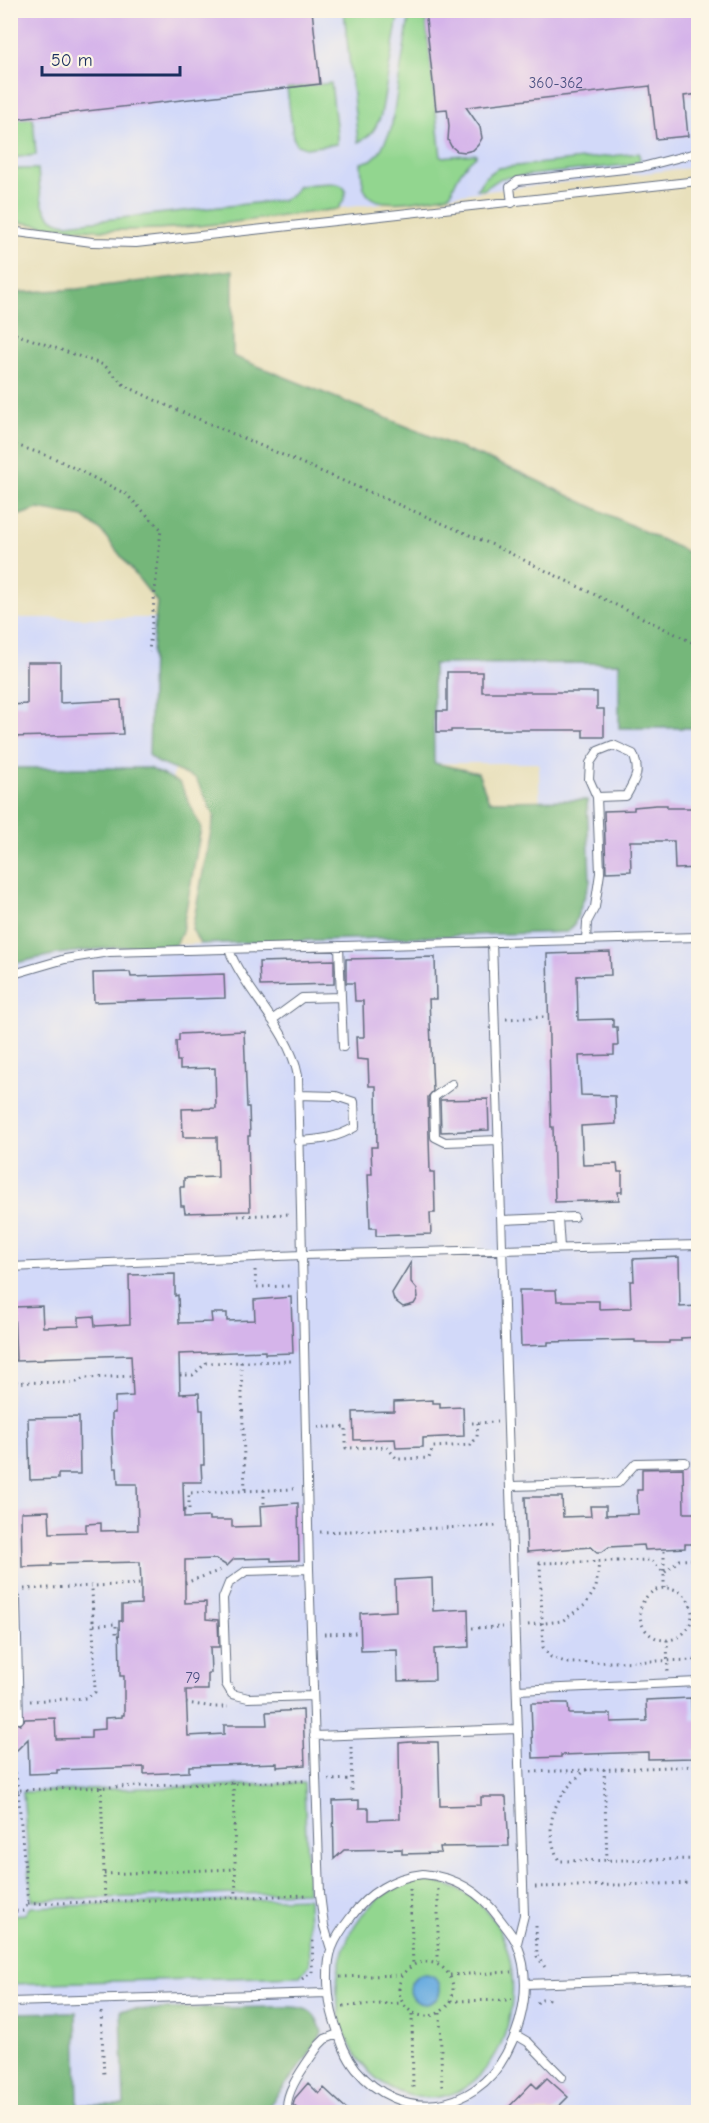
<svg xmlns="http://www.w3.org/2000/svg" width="709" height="2123" viewBox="0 0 709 2123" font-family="'Comic Neue',sans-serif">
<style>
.built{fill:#d2d9f9}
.green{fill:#92d68f;stroke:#568276;stroke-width:1.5}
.forest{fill:#75b77a;stroke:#48736c;stroke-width:1.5}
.water{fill:#6cade0;stroke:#446e9f;stroke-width:1.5}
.building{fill:#d5b4ea}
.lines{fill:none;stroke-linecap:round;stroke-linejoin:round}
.lane-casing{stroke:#636d7f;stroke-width:10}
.path{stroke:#636d7f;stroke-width:3;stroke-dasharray:1.5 4.5;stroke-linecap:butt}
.lane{stroke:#fff;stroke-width:8}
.labels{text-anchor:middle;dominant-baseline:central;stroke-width:6;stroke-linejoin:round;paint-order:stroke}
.number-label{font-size:15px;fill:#4a5081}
</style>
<rect width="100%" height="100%" fill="#fcf5e5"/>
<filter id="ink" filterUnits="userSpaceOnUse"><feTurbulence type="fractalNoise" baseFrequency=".0167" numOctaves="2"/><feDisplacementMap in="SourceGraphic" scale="12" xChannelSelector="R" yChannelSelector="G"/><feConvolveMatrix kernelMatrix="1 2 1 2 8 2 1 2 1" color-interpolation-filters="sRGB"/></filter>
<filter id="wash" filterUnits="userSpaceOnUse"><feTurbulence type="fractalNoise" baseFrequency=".008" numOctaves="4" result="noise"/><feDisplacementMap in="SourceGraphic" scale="24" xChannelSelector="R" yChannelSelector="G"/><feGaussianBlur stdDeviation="1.35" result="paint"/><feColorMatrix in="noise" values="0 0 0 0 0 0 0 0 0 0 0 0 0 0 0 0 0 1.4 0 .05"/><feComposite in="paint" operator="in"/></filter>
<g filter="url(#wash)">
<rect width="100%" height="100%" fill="#e8e0bc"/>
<!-- built -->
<path class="built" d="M10,11H698V167L166,228L111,230L60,228L11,221Z
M10,618H231L187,680L167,817L11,799Z
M619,663V728H698V2112H11L10,964L57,954L118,947L541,932L539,763H434L433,664Z"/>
<!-- green -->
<path class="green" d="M344,11H399L381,115C376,128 372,136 358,142Z
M410,11H425L441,157L476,154V156C462,167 457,177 451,193L446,196C427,198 381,210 368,195C361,187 362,173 361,163L371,160L379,153L391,130Z
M331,83L337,134V144L306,148L297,145L293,137L287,88Z
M33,117L36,155L11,158L10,120Z
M639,153L640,161L627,165L501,178L483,190L477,189L485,177L498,168Z
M10,169H38C40,192 39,221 67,224L283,200L292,195L299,186C317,184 364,174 338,209C263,218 186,231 110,230C77,230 44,226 11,221Z
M304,1783L308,1892L32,1900L23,1792Z
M419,1881C555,1884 532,2111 418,2097C391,2093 371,2078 356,2055C315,1995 342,1894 419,1881Z
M308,1898L310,1964L300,1976L11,1984V1915L25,1914L30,1907Z"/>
<!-- forest -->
<path class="forest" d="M233,270V356L519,472L698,557V728H619V663L433,664L434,763L478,773L489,801L587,800L590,882L574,925L567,932L200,944L192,929L214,816L196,779L157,762L149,755L152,652L157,602L102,532L83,517L38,509L11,518V293L77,289Z
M10,768H149L180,783L201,828L182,932L176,945L118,947L57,954L11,964Z
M272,2007C297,2007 315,2003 322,2033L308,2056L264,2112H11L10,2013L76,2012L78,2105H124L121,2010Z"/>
<!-- water -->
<path class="water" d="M410 1989a15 15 0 1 1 30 0a15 15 0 1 1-30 0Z"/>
<g id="blocks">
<!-- building -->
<path class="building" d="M10,10H312L320,84L10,120Z
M425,10H699V94L684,96L688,136L656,139L650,86L466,107L480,127L482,138L478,145L473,150L465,152L457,151L451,146L448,140L449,126L447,109L436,110Z
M27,662H60V703L121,700L123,734L10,737V705L27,704Z
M447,672H482V692H597V709H604V737H583V730H451V732H437V711H447Z
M656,805H667V808H698L699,868L675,869L674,841H630L631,871L606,872L604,811L634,810V807Z
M610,952L611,975L577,976L578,1020L613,1019V1027H617L618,1046H614V1055L579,1056L581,1095L615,1096L616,1124L581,1126L583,1165L617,1164L618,1172H622V1192H618L619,1200L555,1202L553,1127H551L547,954Z
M435,957L436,999H429L433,1091L428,1097L429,1137L430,1172H434L435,1213H430L431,1234L376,1236V1228H370L368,1174H372L371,1147H377L376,1086H369L368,1060L357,1059L356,1037H364L363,1001H355L354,983H346V959Z
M334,960V984L260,986L259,962Z
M130,972L131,977L224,974L225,998L94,1002L93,973Z
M244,1031L247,1107H249L250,1136H248L250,1211L185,1213L184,1206H181L180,1187H184V1178L218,1177L217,1137H183L182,1109L216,1108L215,1068L180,1069V1061H177L176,1041H179V1034Z
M488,1099L489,1130L441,1132L440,1100Z
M679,1257L680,1307L699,1306V1337L681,1338V1341H669V1343H647V1342H635V1340L548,1342V1345L521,1346L519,1290H556L557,1301H599V1309L631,1308L630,1281H634L633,1259Z
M411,1262V1282L417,1289L418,1297L414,1304L403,1307L394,1300L392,1293Z
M175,1274V1296L178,1295L179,1323L212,1322L211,1313H227V1321L255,1320L254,1300L291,1297L293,1353L265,1354V1351L179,1354L180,1394L199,1393L200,1410H203L204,1465H201L202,1482H183L184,1518L209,1517V1520H232V1527L261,1526L260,1506L298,1503L299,1560L271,1561V1558L234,1559L227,1566L216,1559L185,1560V1603L206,1602V1619L218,1620L219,1647H210L211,1673H208V1690H186L188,1736L224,1734V1725H267L266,1712L303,1710L305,1765L277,1767V1763L189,1766V1772L144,1774V1767L57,1770V1773L29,1774L28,1739L10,1757V1719L20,1725L25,1719L55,1718L56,1739L91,1738V1730L105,1729V1718L122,1717V1715H124V1676H120L119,1621H122V1605L141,1604V1584L140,1562L51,1564V1566L22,1567L21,1512L49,1511L50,1533L86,1532V1524L101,1523V1531L138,1530L137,1484H118L117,1468H114L112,1434V1413H115V1397L133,1396L131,1355L44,1358V1360L16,1361L14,1307L42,1306L43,1327L79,1326V1317L94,1316L95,1326L130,1324L129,1275Z
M433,1400V1403H440V1408L463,1407L464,1436L423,1438V1447L396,1448L395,1439L354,1440L353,1412L394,1411V1402Z
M79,1417L80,1474H58V1479L30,1480L28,1418Z
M683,1468L684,1513H699V1544H685V1548L645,1550L644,1545L609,1547L602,1552H597L591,1547L527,1552L525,1497H562L563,1517L591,1516L590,1506H606V1515L638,1514L637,1490H642V1469Z
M432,1578L433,1611L468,1609L469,1647L434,1649L435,1680L398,1681L397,1650L361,1651L360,1613L396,1611L395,1580Z
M691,1698L692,1720H699V1750H693L694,1758L648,1759V1752L561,1755V1757L533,1758L531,1703H568L569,1714H611V1722L647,1721L646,1700Z
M410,1742H438L440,1806L481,1805V1797H506L509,1846L440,1847L441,1853L402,1854V1849L344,1850L334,1859L333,1801L359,1800V1808H369V1820L400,1819L399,1743Z
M547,2078L568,2097L553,2112H504L532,2083L537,2088Z
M308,2083L319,2094L324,2088L350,2112H301L293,2105L295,2098Z"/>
</g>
</g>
<g filter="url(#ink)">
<use href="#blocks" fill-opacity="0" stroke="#636d7f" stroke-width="1.5"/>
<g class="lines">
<!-- lane casing -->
<g class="lane-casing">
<path id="lane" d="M512,203L510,187L518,181L642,167L696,153L698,150
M10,231L92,242L136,243L698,181
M586,939L587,922L595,907L600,873L597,797L589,779L590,763L598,751L613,745L633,754C641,773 635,779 626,796L597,797
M492,942L524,1915L517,1943
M339,946L343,1047
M229,949C233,963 241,973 249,986C267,1013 292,1043 298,1076L309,1569L320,1894L324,1926L331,1949
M10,975L65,959L109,952L698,937
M272,1020L302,998L341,997
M452,1084L434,1097L435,1137L445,1142L499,1140
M298,1095L336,1096L354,1102L355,1127C337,1138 320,1140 298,1141
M558,1217L560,1248
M502,1220L574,1217
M10,1267L303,1255L698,1245
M511,1486L618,1483L636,1463L685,1462
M309,1569L246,1571L229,1583L223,1598L226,1684L232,1694L248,1698L313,1696
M10,1596L16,1599L19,1719
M517,1690L698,1682
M314,1736L518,1729
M423,1874C455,1877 480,1891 499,1918C505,1926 513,1935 517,1944C532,1980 524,2021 506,2054C474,2114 400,2123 356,2069C344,2054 340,2038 334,2020C328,2001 325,1967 332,1948C336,1937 344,1926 351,1917C368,1893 394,1877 423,1874Z
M525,1984L698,1978
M10,2002L328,1993
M516,2035L528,2042L562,2077
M288,2112C282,2093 308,2062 319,2045L325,2039L338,2034"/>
</g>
<!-- path -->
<path class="path" d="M10,332L104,365L124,385L161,403L493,545L698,645
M10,443L54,458L126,494L161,529L149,652
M506,1019L544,1017
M238,1216L290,1214
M255,1270L256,1287L290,1286
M241,1362L245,1491
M180,1375H193L206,1363L292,1361
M10,1382L75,1383L84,1378L132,1376
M472,1423L497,1422
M318,1427H346V1448L387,1447L397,1459L429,1458L433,1447L471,1445L477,1437L478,1423
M264,1490V1506
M184,1510H189V1493L294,1489
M320,1532L499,1526
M664,1551V1588
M698,1559L679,1560L664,1573L651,1560L540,1563L543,1647L551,1657L568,1663L698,1660
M185,1583L224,1569
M640 1614a26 26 0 1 1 52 0a26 26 0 1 1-52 0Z
M24,1589L141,1584
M94,1625L116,1624V1636H119
M528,1625L562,1621L585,1605L596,1588L599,1562
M472,1628L503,1627
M324,1634L358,1633
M667,1640L668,1672
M30,1701L87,1698L95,1692L92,1587
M186,1703L214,1707H228
M351,1747L352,1794
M10,1769L16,1774L18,1790L10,1798
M587,1769C555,1795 541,1823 559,1861L698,1859
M604,1769L607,1860
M531,1772L698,1766
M328,1780L351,1779
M233,1783L236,1897
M101,1787L105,1902
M104,1874L235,1869
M535,1887L698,1883
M410,1889L413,1965
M438,1889V1965
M28,1904L308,1895
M10,1911H23L28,1904L18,1790L304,1781
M536,1926L537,1956L547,1970
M399 1989a27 27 0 1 1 54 0a27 27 0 1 1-54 0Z
M450,1975L511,1972
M340,1977L401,1975
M302,1979L312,1972L313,1938
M451,2001L512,2000
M537,2003L541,1999H548V1994
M343,2006L401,2003
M101,2012L104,2076
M440,2013L442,2089
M412,2014L413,2090"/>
<!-- lane -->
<use href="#lane" class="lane"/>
</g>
</g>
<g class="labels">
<!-- number labels -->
<g class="number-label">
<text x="556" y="83">360-362</text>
<text x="193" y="1678">79</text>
</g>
</g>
<!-- margin -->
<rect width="709" height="2123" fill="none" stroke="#fcf5e5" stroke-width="36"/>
<!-- scale -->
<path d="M42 66v9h138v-9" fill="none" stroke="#1b2f5e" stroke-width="3"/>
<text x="51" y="66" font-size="18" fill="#1b2f5e" stroke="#fcf5e5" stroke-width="4.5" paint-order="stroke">50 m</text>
</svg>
